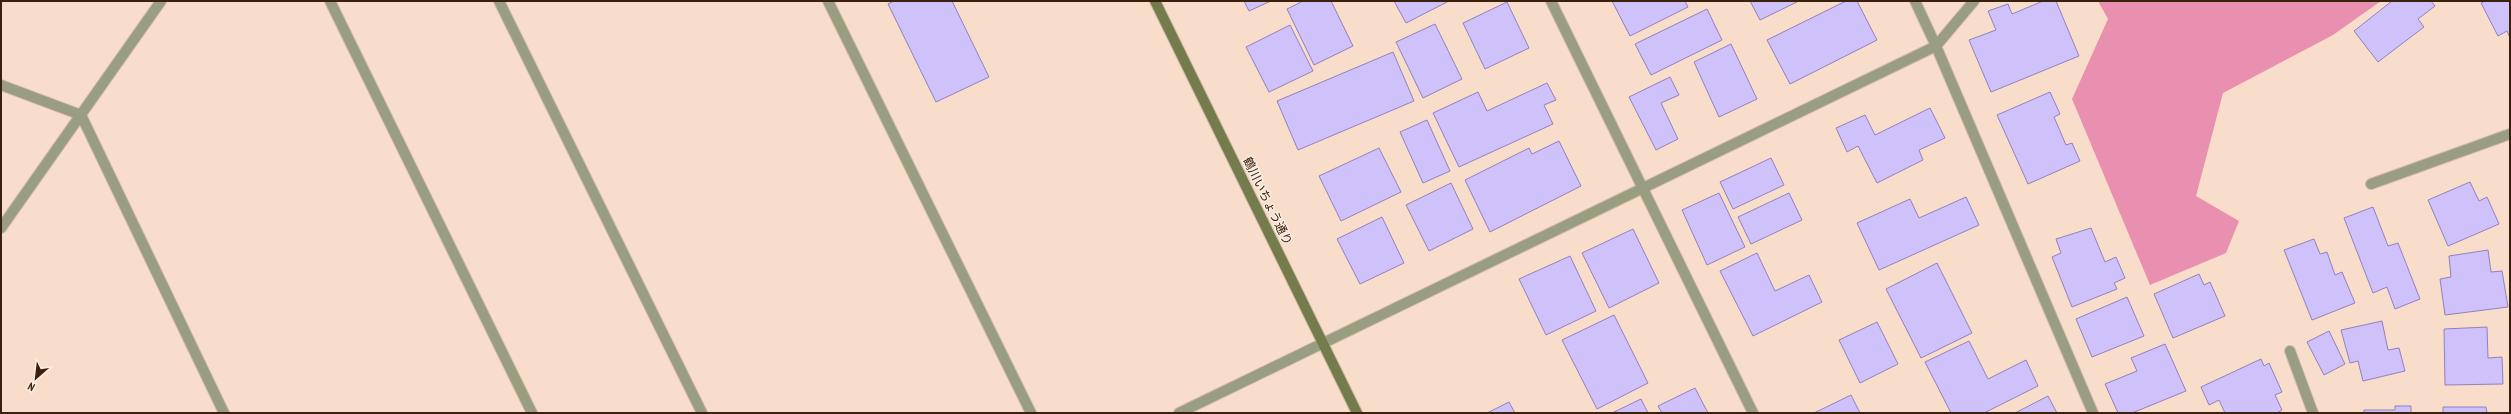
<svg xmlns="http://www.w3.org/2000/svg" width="2511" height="414" viewBox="0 0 2511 414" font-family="'PT Sans Narrow','Noto Sans JP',sans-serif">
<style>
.forest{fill:#e990b1}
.building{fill:#cfc1f9;stroke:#9280c1}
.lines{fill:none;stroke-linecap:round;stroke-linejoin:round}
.lane-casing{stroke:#d6bba8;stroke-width:12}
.street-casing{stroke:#d6bba8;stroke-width:12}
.secondary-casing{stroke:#d6bba8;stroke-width:12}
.lane{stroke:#989e7f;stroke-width:10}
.street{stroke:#989e7f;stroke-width:10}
.secondary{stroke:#747c4e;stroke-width:10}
.labels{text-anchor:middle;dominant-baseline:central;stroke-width:3;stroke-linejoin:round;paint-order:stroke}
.street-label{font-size:12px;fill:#39210d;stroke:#fbede4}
</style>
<rect width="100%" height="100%" fill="#f8ddca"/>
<!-- forest -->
<path class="forest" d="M2098,1H2381L2333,35L2223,93L2196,196L2239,221L2226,253L2150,285L2072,99L2108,19Z"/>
<!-- building -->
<path class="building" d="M894,1H952L989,77L936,102L888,4Z
M1244,1H1271L1249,11Z
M1303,1H1331L1353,46L1314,65L1287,9Z
M1394,1H1449L1406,23Z
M1612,1H1685L1688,7L1630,36Z
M1750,1H1797V2L1760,20Z
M1846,1H1857L1877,40L1790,84L1767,40Z
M2043,1H2056L2079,56L1991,92L1969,40L1996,30L1988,11L2008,4L2012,14Z
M2392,1H2431L2435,6L2418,19L2424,27L2378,62L2354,31Z
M2485,1H2510V38L2507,31L2498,36L2481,3Z
M1507,2L1529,48L1485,69L1463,23Z
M1707,9L1722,40L1651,75L1635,44Z
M1435,24L1462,79L1423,98L1396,42Z
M1290,25L1313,71L1269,92L1246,47Z
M1731,44L1757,99L1719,117L1694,62Z
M1393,52L1414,101L1298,150L1277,101Z
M1670,77L1679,95L1661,103L1678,139L1656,150L1629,97Z
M1547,83L1556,100L1544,105L1553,124L1459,167L1433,113L1478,92L1487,111Z
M2050,92L2060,114L2054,117L2066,145L2072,143L2080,161L2028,184L1997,115Z
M1930,108L1945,138L1919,150L1923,160L1877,183L1858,146L1847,152L1836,128L1865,115L1875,135Z
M1427,120L1450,171L1423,183L1400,132Z
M1559,141L1581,186L1490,232L1465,180L1529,148L1532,154Z
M1379,148L1401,192L1341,221L1319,176Z
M1771,158L1784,185L1733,209L1720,182Z
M2470,182L2479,201L2487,197L2499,224L2448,246L2428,200Z
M1451,183L1473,229L1429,251L1406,205Z
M1719,193L1745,247L1707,265L1682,210Z
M1789,193L1802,220L1751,244L1738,217Z
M1966,197L1979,225L1879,270L1857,223L1910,199L1919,218Z
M2373,207L2388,246L2398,243L2420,299L2395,309L2387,287L2373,293L2344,218Z
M1382,217L1404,263L1360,284L1337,239Z
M2091,228L2105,262L2116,257L2125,278L2114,283L2117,289L2072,307L2052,257L2061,253L2056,239Z
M1633,229L1659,283L1609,308L1582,253Z
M2314,239L2320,254L2327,252L2335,275L2342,272L2355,303L2312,320L2284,250Z
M2488,250L2491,272L2502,271L2508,307L2445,315L2440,279L2451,277L2449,256Z
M1757,253L1775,291L1809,275L1822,302L1753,336L1720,271Z
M1570,256L1596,311L1546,335L1519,279Z
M1937,263L1972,333L1921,358L1886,289Z
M2199,274L2204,285L2210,282L2225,316L2173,338L2154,294Z
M2127,297L2144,336L2092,357L2076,319Z
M1614,315L1648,383L1597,409L1562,340Z
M2382,321L2388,350L2399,348L2405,371L2363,381L2358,361L2350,363L2341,330Z
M1877,322L1898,364L1860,383L1839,340Z
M2487,327L2488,358L2502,357L2503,384L2445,385L2444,329Z
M2329,331L2345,364L2324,375L2307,342Z
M1969,341L1988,379L2026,360L2038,386L1984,413H1951L1925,362Z
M2165,344L2186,391L2132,413H2118L2105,384L2137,371L2131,358Z
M2261,359L2264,366L2269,363L2282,392L2275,395L2282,410L2277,413H2225L2219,400L2209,405L2201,387Z
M1695,388L1708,413H1662L1658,406Z
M1851,395L1860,413H1814Z
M2048,396L2057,413H2015Z
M1641,399L1648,413H1612Z
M1509,402L1515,413H1487Z
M2395,406H2411V413H2364V410H2395Z
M2443,407H2486L2487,413H2443Z"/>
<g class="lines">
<!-- lane casing -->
<g class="lane-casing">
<path id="lane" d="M1936,46L1974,1"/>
</g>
<!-- street casing -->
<g class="street-casing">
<path id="street" d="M330,1L532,413
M499,1L702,413
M828,1L1031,413
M1551,1L1753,413
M1915,1L1936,46L2093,413
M1,85L81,115L224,413
M2371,184L2510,134
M1,228L161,1
M2290,351L2313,413
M1179,413L1936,46"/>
</g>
<!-- secondary casing -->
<g class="secondary-casing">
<path id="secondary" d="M1155,1L1357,413"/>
</g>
<!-- lane -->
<use href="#lane" class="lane"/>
<!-- street -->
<use href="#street" class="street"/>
<!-- secondary -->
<use href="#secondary" class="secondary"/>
</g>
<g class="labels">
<!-- street labels -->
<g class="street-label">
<text transform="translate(1268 201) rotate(64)">鶴川いちょう通り</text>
</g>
</g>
<!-- border -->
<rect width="2511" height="414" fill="none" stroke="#39210d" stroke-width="4"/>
<!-- north arrow -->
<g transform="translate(36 378) rotate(208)" stroke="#fbede4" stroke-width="3" paint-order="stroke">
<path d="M0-3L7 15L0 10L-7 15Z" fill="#39210d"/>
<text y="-6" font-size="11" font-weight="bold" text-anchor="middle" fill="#39210d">N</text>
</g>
</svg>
